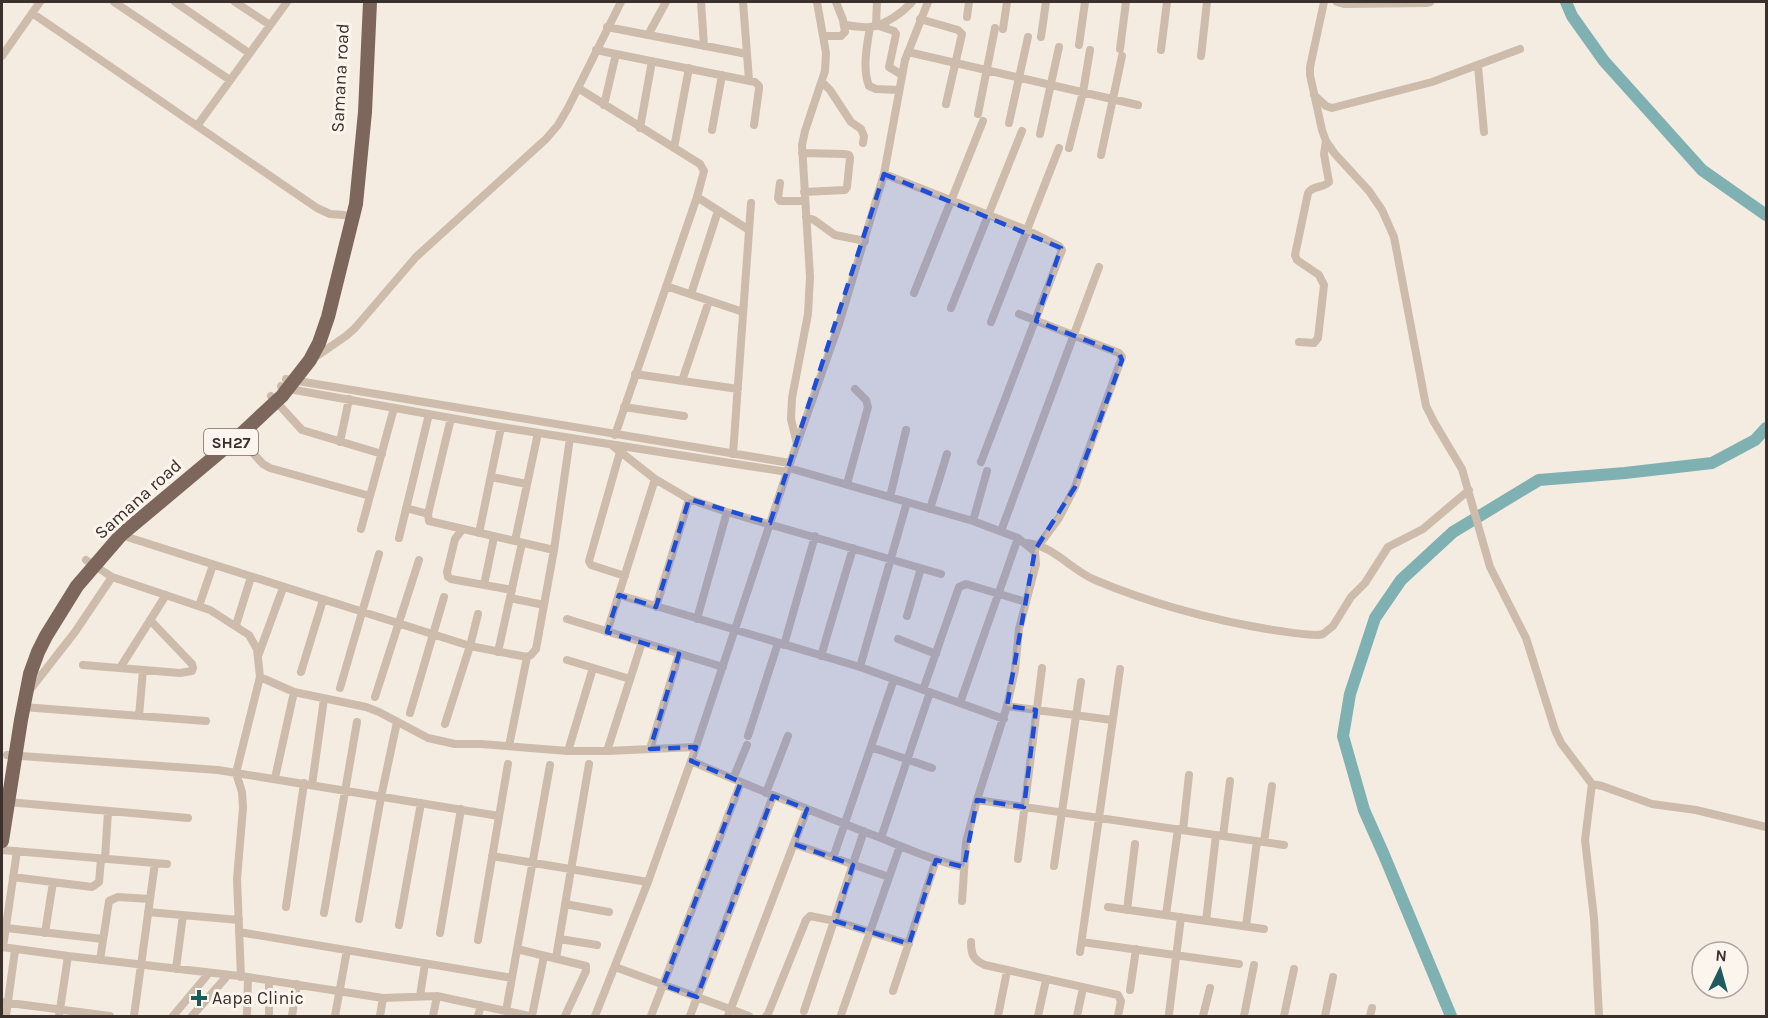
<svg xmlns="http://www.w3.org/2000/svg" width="1768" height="1018" viewBox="0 0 1768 1018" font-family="Karla,sans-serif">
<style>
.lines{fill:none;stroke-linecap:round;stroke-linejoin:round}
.river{stroke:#7fb0b2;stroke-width:12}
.street{stroke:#cdbbac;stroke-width:8}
.primary{stroke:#7d675c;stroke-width:14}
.marked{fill:#1d4ed8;fill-opacity:0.2;stroke:#1d4ed8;stroke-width:4.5;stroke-dasharray:12 8;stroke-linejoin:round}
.poi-dot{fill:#1f5a5e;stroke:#fbf5ee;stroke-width:2}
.labels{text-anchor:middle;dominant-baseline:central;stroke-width:6;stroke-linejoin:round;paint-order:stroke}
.shield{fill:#fbf5ee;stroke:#756b66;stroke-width:1.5}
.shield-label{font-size:16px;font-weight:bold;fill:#3b302b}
.street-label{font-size:18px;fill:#3b302b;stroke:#fbf5ee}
.poi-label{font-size:18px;fill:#3b302b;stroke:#fbf5ee;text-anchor:start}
</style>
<rect width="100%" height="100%" fill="#f4ebe1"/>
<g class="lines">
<!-- river -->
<path class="river" d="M1566,2L1572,16L1604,61L1702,170L1766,215
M1451,1016L1384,855L1364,810L1343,736L1350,694L1375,618L1401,580L1453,532L1539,480L1625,473L1712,463L1755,440L1766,428"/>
<!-- street -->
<path class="street" d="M114,2L230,80
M175,2L249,53
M235,2L270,25
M701,2L704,46
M743,2L749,80
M877,2L876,25L894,31L896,34L889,67L902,75
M1324,2L1310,67V75L1322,130L1326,141L1335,154L1369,191L1382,210L1394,237L1426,406L1434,422L1462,469L1490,567L1526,638L1555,730L1561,743L1592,784L1585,840L1594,918L1599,1016
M1337,2L1344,4L1426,3L1430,2
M32,13L317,208L330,214L344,215
M967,17L969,2
M920,19L958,30L962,34L946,104
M845,25C853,26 862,28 870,27C885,25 902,13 912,2
M607,27L747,54
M870,27C867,46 862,68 869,86L876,89L899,90
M1003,29L1007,2
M648,35L666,2
M823,36H841L845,32L843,20L836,2
M1041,37L1046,2
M1079,45L1085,2
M1120,49L1126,2
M596,50L755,82L759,86V89L754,125
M1161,50L1167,2
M908,52L1138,105
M2,56L40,2
M1201,56L1207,2
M1478,66L1484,132
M822,82L830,90L851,122L861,129L864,136L863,143
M578,88L700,164L704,171L697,197L615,435
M1314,95L1326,106L1332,108L1432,82L1520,49
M604,105L616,54
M978,114L995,28
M1009,123L1028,37
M197,126L287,2
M640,128L652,61
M712,130L722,75
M1040,134L1059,47
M674,148L689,68
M1069,148L1083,92L1090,50
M802,153L844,154L849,155L850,158L847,187L845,190L804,192
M1101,155L1122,56
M884,174L1027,230L1059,246L1062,250L981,462
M780,183L778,198L780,201H805
M697,197L749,230
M806,217L814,220L835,235L865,241
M666,286L743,312
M914,293L983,121
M691,294L718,211
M951,308L1022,131
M1019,314L1119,353L1122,357L1075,487L1059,518L1039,545
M991,322L1059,148
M1299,342L1314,343L1318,338L1324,285L1319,275L1297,260L1295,255L1308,193C1313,185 1324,188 1329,182L1324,154L1326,141
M314,358L346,336L355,328L416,257L546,139L558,125L568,108L621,2
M635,374L738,389
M286,379L790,463
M682,381L709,301
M281,386L289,389L501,427L787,472
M271,396L302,430L382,454
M624,407L684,416
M451,418L428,514L429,521L554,550
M238,437L263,464L270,468L370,496
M340,442L349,399
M797,444L791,419L792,398L808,314L810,277L802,145L805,131L825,71L826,53L817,2
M613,446L655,479L689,499L727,512L941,574
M620,452L589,561L591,565L625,576
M733,454L751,203
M789,468L973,521L1018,538L1035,552L1036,564L1019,629L1015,670L1007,706L977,800L966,842L962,901
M491,477L527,484
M847,484L868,407L866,400L855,389
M890,497L906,430
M406,508L428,514
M930,509L947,454
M973,521L987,471
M361,529L394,408
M462,530L455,539L447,572L448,577L451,579L512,590
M1001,531L1099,267
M479,533L501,427
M121,535L470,646L527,657L531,655L536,649L554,550L570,438
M399,538L429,414
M515,541L538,433
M1027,543C1054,546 1071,570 1095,580C1152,604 1212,620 1273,630C1288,632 1303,635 1318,635L1323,634L1333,626L1351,597L1365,583L1388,547L1423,529L1469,490
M86,560L112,577L210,610L249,635L257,649L260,677L236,773L242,792L243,808L237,879L241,977
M484,585L494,537
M619,595L860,667L1004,719
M510,598L544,605
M199,606L213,565
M656,607L689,499
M907,616L921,568
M567,619L723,667
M697,619L727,512
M236,625L251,577
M607,632L655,479
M898,639L936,654
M784,645L815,536
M498,652L522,543
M258,656L283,588
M821,656L853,548
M567,660L630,679
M83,665L180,673L192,671L193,668L192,664L150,620
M860,667L907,502
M120,668L166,595
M301,672L323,600
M260,677L294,692L366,707L379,712L428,738L455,744H481L568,751H607L696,747
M340,688L379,554
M923,690L959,587L966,584L1026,602
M29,691L75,632L112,577
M375,697L419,560
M960,703L1018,538
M1007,706L1112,720
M23,707L206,721
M410,713L444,597
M139,716L143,670
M445,724L470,646L478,614
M748,736L778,643
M509,746L527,657
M871,747L932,768
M650,749L679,654
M568,751L593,668
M607,751L642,642
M7,755L218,770L499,816
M691,761C749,786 807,809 865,832C898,844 929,860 964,867
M275,778L294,692
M733,779L747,745
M1592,784L1602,786L1652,804L1696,810L1766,827
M312,785L324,699
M766,793L788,736
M977,800L1284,845
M8,802L188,818
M1183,830L1189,775
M1223,836L1230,781
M881,838L930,692
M1264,842L1272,786
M794,844L889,877
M2,850L167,864
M492,856L648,882
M833,858L894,679
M105,859L108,811
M1018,859L1042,668
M1054,866L1081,682
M13,877L92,887L99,882L101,859
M565,904L609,912
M286,907L304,783
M1108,907L1264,929
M1127,910L1135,844
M148,912L239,920
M324,913L357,722
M1166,915L1178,829
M359,919L381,797L397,722
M1206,921L1216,835
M399,925L421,803
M1246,926L1257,841
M6,928L103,939
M239,932L512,978
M45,933L53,882
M440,933L461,809
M560,939L597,945
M478,940L508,764
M971,942C971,954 973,960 985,965L1118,995L1121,1001L1118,1016
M1082,942L1239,964
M2,947L68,956L248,977L383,998L437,996L529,1016
M3,947L17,851
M517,949L586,966V971L565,1016
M1080,952L1120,669
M556,958L589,764
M100,960L109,901L118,897L150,899
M615,967L749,1016
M176,969L183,915
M1130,990L1136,949
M893,991L936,860
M420,996L425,964
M2,1002L110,1016
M506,1011L550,765
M804,1011L864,831
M1169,1014L1181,917
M841,1015L900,846
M6,1016L15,950
M59,1016L68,956
M134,1016L155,863
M173,1016L209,973
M192,1016L228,975
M247,1016L248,977
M269,1016V980
M292,1016L297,984
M335,1016L347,950
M380,1016L383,998
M433,1016L437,996
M478,1016L481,1005
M532,1016L544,956
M595,1016L648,882L696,747L787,472L839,324L884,174L905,60L928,2
M651,1016L741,782
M690,1016L773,796
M728,1016L807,809
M766,1016L768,1014L806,920L810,916L835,921L909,944
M998,1016L1007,971
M1038,1016L1046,980
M1077,1016L1083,988
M1203,1016L1210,988
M1244,1016L1254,965
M1284,1016L1294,969
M1325,1016L1333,977
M1370,1016L1372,1008"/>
<!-- primary -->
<path class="primary" d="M2,841L21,720L30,674L38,652L46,636L77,586L121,535L238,437L282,396L310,360L319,343L328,317L356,204L365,112L370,2"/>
</g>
<!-- marked area -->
<path class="marked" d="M884,174L1061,248L1036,321L1119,353L1122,360L1075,487L1035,550L1007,706L1036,710L1024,807L977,800L964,867L936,860L909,944L835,921L853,865L794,844L807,809L773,796L697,997L663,985L741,782L691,761L696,747L650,749L679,654L607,632L619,595L656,607L689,499L770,523Z"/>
<!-- markers -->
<path class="poi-dot" d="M196 989h6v6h6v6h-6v6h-6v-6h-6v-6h6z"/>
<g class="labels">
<!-- shield labels -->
<rect class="shield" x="204" y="429" width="54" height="26" rx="4.5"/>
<g class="shield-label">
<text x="231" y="442">SH27</text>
</g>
<!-- street labels -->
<g class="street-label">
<text transform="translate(340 78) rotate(-87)">Samana road</text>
<text transform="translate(138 499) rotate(-42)">Samana road</text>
</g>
<!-- poi labels -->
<g class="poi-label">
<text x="212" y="998">Aapa Clinic</text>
</g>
</g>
<!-- border -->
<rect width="1768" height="1018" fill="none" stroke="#3b302b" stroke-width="6"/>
<!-- north arrow -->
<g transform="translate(1720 970) rotate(5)"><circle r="28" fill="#fbf5ee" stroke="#aea6a0" stroke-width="1.5"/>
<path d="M0-4.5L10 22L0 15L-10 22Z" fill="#1f5a5e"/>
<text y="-9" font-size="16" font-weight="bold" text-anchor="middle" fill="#3b302b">N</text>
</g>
</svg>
